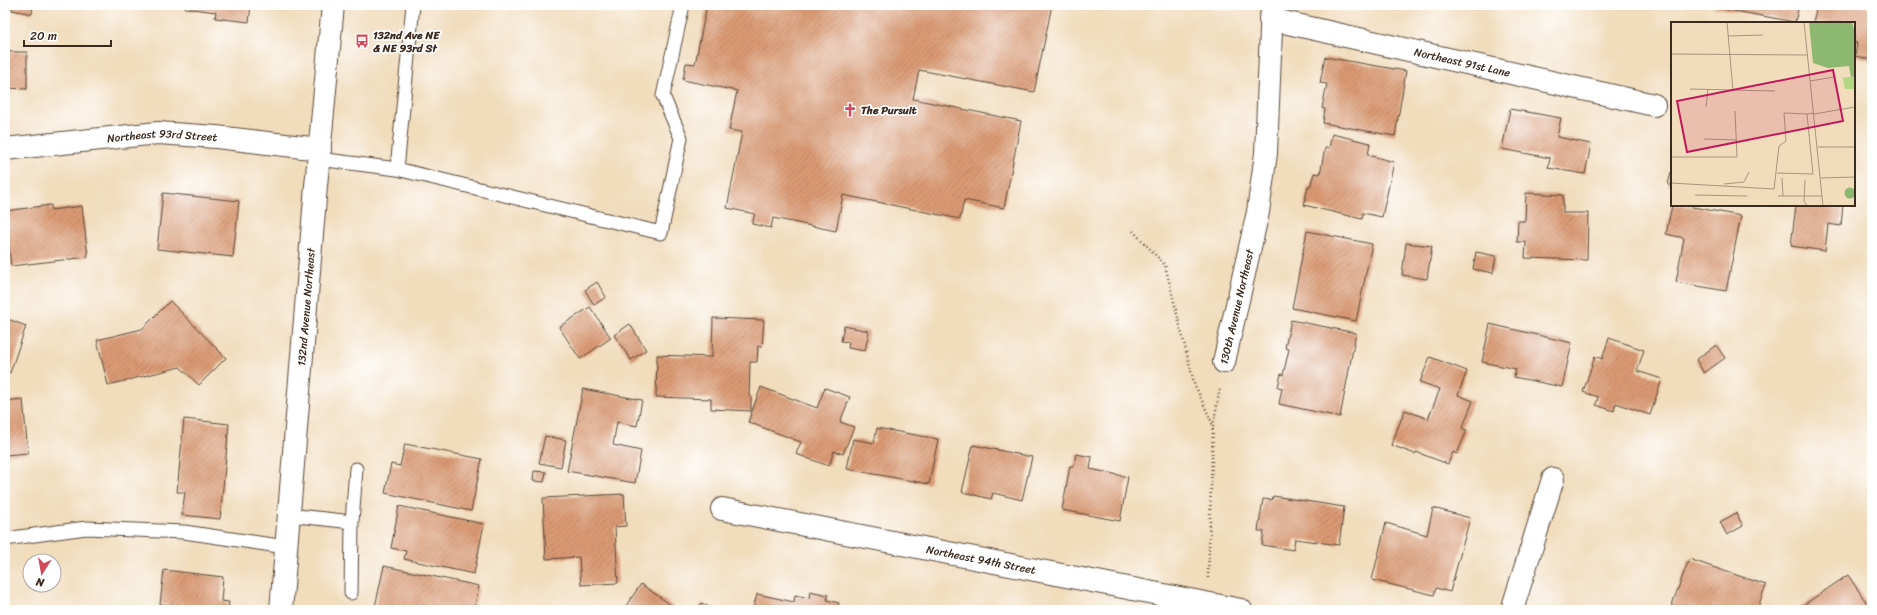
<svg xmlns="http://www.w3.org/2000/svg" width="1877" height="615" viewBox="0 0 1877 615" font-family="Sriracha,sans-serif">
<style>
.building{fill:url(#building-hatch)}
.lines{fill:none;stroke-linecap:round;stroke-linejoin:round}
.lane-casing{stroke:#564536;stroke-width:15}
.street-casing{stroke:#564536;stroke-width:24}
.secondary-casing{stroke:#564536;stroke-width:24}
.path{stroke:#564536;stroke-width:2.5;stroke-dasharray:1 3;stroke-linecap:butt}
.lane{stroke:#fff;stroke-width:13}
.street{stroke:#fff;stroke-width:22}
.secondary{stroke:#fff;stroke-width:22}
.labels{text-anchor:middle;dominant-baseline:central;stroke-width:3.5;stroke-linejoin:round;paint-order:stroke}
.poi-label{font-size:11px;font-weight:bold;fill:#3b2a1e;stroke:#fff;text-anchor:start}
.street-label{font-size:11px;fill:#3b2a1e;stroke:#fff}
.inset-road{fill:none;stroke:#a8957d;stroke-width:1}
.view{fill:#c2185b;fill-opacity:0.15;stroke:#c2185b;stroke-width:2}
.inset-edge{fill:none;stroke:#3b2a1e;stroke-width:2}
</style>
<defs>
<pattern id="building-hatch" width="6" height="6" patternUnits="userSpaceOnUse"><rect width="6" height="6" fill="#da9a73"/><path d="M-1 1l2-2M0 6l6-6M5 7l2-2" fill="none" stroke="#b27e5e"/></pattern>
</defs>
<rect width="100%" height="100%" fill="#fff"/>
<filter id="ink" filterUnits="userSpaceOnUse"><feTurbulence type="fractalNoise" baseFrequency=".025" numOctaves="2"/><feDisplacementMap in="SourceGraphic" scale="8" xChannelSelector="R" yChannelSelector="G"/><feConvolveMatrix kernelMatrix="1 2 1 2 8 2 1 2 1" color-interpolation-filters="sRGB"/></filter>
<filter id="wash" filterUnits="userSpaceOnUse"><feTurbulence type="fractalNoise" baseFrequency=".012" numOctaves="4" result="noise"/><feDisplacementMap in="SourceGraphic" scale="16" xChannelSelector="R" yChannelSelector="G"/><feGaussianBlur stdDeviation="0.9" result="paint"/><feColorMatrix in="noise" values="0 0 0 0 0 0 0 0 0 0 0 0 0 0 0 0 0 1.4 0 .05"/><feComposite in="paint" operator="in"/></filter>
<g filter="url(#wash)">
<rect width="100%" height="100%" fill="#f1dcbc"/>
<g id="blocks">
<!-- building -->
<path class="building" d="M13,5H33L32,14L12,10Z
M186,5H251L249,22L215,18L216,12L185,8Z
M707,5H1052L1034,92L919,70L913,99L1021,121L1004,208L964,200L960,219L843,195L836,231L773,218L771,228L752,224L755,214L727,208L742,132L729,130L737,91L683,80L686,63L695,64Z
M1713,5H1799L1795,22L1713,7Z
M1817,5H1872V60L1855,56L1857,43H1854V23H1813Z
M5,52H27V89L5,88Z
M1325,57L1406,71L1395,136L1323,123L1325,109L1322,108L1327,84L1320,83Z
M1510,109L1561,118L1557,137L1591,144L1585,174L1548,168L1550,158L1502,149Z
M1332,134L1370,143L1368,155L1394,162L1382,217L1363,213L1362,219L1304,205L1308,186L1310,187L1314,173L1320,174L1325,148H1329Z
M1671,172H1672V185H1668Z
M163,193L239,201L233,257L157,249Z
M1526,193L1563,195V213H1588L1587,260L1525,258L1526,242H1517L1518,221H1525Z
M51,205V210L82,206L88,257L11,266L5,211Z
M1672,205H1682L1741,216L1726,291L1676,282L1684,238L1666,234Z
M1796,205H1843L1841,226L1828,224L1825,251L1791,246Z
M1307,231L1372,244L1356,321L1292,308Z
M1406,243L1432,246L1427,279L1402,275Z
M1476,252L1496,256L1493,273L1473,269Z
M597,282L606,297L594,305L585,290Z
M170,301L226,358L199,385L180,367L108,385L97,340L142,329Z
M590,307L611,338L580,359L559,327Z
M5,318L26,326L10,373L5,371Z
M713,318L764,320L762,346H758L757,362H750L749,396L751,397V411L711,409V399L656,397L657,355L712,357Z
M1291,320L1356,333L1340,417L1279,404L1282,388L1278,387L1281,374L1283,375L1289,349L1285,348Z
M630,324L646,350L631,360L614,335Z
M1490,324L1572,343L1562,387L1514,377L1516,369L1482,362Z
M844,326L869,331L865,351L848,348L849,342L841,341Z
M1609,338L1644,350L1637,371L1662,379L1650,415L1616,403L1614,411L1596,405L1598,397L1583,392L1595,356L1602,359Z
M1716,345L1725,358L1704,373L1696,360Z
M1430,357L1467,371L1458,395L1473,401L1462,429L1467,430L1457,454L1453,452L1448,464L1416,452L1415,454L1391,445L1405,410L1428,419L1440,389L1420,382Z
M761,387L817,408L825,388L850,397L840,422L854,427L843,454L834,451L829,466L796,454L801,442L748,422Z
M583,389L642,400L637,426L617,422L613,445L641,451L635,483L567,471Z
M23,399L28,453L5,455V401Z
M184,419L229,424L220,519L182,515L185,492H177Z
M877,428L938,439L929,484L847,469L853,439L874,443Z
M545,436L566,440L561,467L539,463Z
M405,444L482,459L471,511L385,493L391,464L400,466Z
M973,445L1032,457L1022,500L993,493L991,499L962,492Z
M1076,454L1092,457L1090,469L1128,477L1120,521L1062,510L1070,466H1074Z
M534,471L546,472L544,482L533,481Z
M624,494L626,526L615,527L618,583L581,585L579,557L546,559L543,498Z
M1273,496L1344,507L1339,545L1295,539L1293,550L1262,545L1264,531H1258L1263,499L1272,500Z
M399,506L484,524L474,574L404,559L406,551L391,548Z
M1433,508L1470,518L1450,592L1436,588L1434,595L1372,580L1386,523L1427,535Z
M1736,513L1743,526L1727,535L1720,522Z
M1689,559L1766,585L1757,610H1670Z
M384,566L479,586L474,610H378L379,608L375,607Z
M164,570L223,577L221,601L229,602L228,610H190L167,607L168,605L160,604Z
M1848,575L1868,605L1861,610H1796Z
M641,584L678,610H623Z
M810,591L828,595L827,600L839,603L837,610H753L757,594L794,602L795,595L809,598Z
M702,603L713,610H697Z"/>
</g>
</g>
<g filter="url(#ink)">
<use href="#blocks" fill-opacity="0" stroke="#564536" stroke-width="1"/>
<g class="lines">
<!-- lane casing -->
<g class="lane-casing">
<path id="lane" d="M319,159L397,169L413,5
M397,169L661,233L681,138L663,96L683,5
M289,515L352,522
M5,539L86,528L184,532L286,547
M351,593L352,522L356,469"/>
</g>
<!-- street casing -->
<g class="street-casing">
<g id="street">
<path id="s1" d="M1270,19L1654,105"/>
<path id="s2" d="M5,149L158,133L216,137L320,149"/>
<path d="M1224,362L1258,212L1266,153L1272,5"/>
<path id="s3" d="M722,509L1241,610"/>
<path d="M1512,610L1553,479"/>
</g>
</g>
<!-- secondary casing -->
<g class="secondary-casing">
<g id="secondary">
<path id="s4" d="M281,610L316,186L333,5"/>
</g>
</g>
<!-- path -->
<path class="path" d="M1133,231L1165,265L1194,383L1213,425
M1208,578L1213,426L1220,388"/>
<!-- lane -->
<use href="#lane" class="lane"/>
<!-- street -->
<use href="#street" class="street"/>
<!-- secondary -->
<use href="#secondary" class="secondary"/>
</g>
</g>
<!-- icons -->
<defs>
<g id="bus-bare" transform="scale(1.08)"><path d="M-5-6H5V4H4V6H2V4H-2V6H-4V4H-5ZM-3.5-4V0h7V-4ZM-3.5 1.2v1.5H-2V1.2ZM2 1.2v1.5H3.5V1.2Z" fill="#d1495b" stroke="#fff" stroke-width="2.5" paint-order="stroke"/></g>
<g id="church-bare" transform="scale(1.08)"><path d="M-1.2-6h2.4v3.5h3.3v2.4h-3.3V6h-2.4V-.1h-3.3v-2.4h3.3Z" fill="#d1495b" stroke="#fff" stroke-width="2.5" paint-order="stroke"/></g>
</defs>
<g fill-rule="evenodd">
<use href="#bus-bare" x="362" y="41"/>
<use href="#church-bare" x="850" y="110"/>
</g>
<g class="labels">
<!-- poi labels -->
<g class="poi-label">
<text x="373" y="35">132nd Ave NE<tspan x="373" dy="13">&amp; NE 93rd St</tspan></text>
<text x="861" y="110">The Pursuit</text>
</g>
<!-- street labels -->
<g class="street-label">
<text stroke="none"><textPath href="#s1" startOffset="197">Northeast 91st Lane</textPath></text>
<text stroke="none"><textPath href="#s2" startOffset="158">Northeast 93rd Street</textPath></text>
<text stroke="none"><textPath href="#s4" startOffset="304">132nd Avenue Northeast</textPath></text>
<text transform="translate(1237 307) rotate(-77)">130th Avenue Northeast</text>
<text stroke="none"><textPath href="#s3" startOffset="264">Northeast 94th Street</textPath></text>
</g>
</g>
<!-- overview -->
<g transform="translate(1671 22)">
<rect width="184" height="184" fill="#f1dcbc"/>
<path d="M184,54V67H174L172,56Z" fill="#b1d781"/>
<path d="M138,0H181L184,11V54L180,55L178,44L157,46L142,41ZM173.5 171a5.5 5.5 0 1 1 11 0a5.5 5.5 0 1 1-11 0Z" fill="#8cb86f"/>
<path class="inset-road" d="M56,0L62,69M133,0L152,184M57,14L92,13M0,32L136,33M139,59L163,55M19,67L104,69M35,85L37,67M143,92L184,85M33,117L66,118M147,125H184M0,135H66L64,89M106,151L142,152L136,92L143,91M111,156L112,174M150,156L184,155M134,158L133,179L136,184M0,161L103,167L108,124L115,119L113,91L136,92M53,162L73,160L78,150M24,173L76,174M107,174H151"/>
<path class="view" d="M162,48L172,99L16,130L6,79Z"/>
<rect width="184" height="184" class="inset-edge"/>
</g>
<!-- margin -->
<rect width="1877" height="615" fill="none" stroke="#fff" stroke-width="20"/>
<!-- north arrow -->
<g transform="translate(42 573) rotate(191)"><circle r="19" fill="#ffffff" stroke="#b1aaa5"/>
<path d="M0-3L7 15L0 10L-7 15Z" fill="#d1495b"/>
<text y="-6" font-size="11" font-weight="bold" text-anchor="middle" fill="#3b2a1e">N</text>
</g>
<!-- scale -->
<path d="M24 40v6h87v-6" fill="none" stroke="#3b2a1e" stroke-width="2"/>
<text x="30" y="40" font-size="12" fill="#3b2a1e" stroke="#ffffff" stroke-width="3" paint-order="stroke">20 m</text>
</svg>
